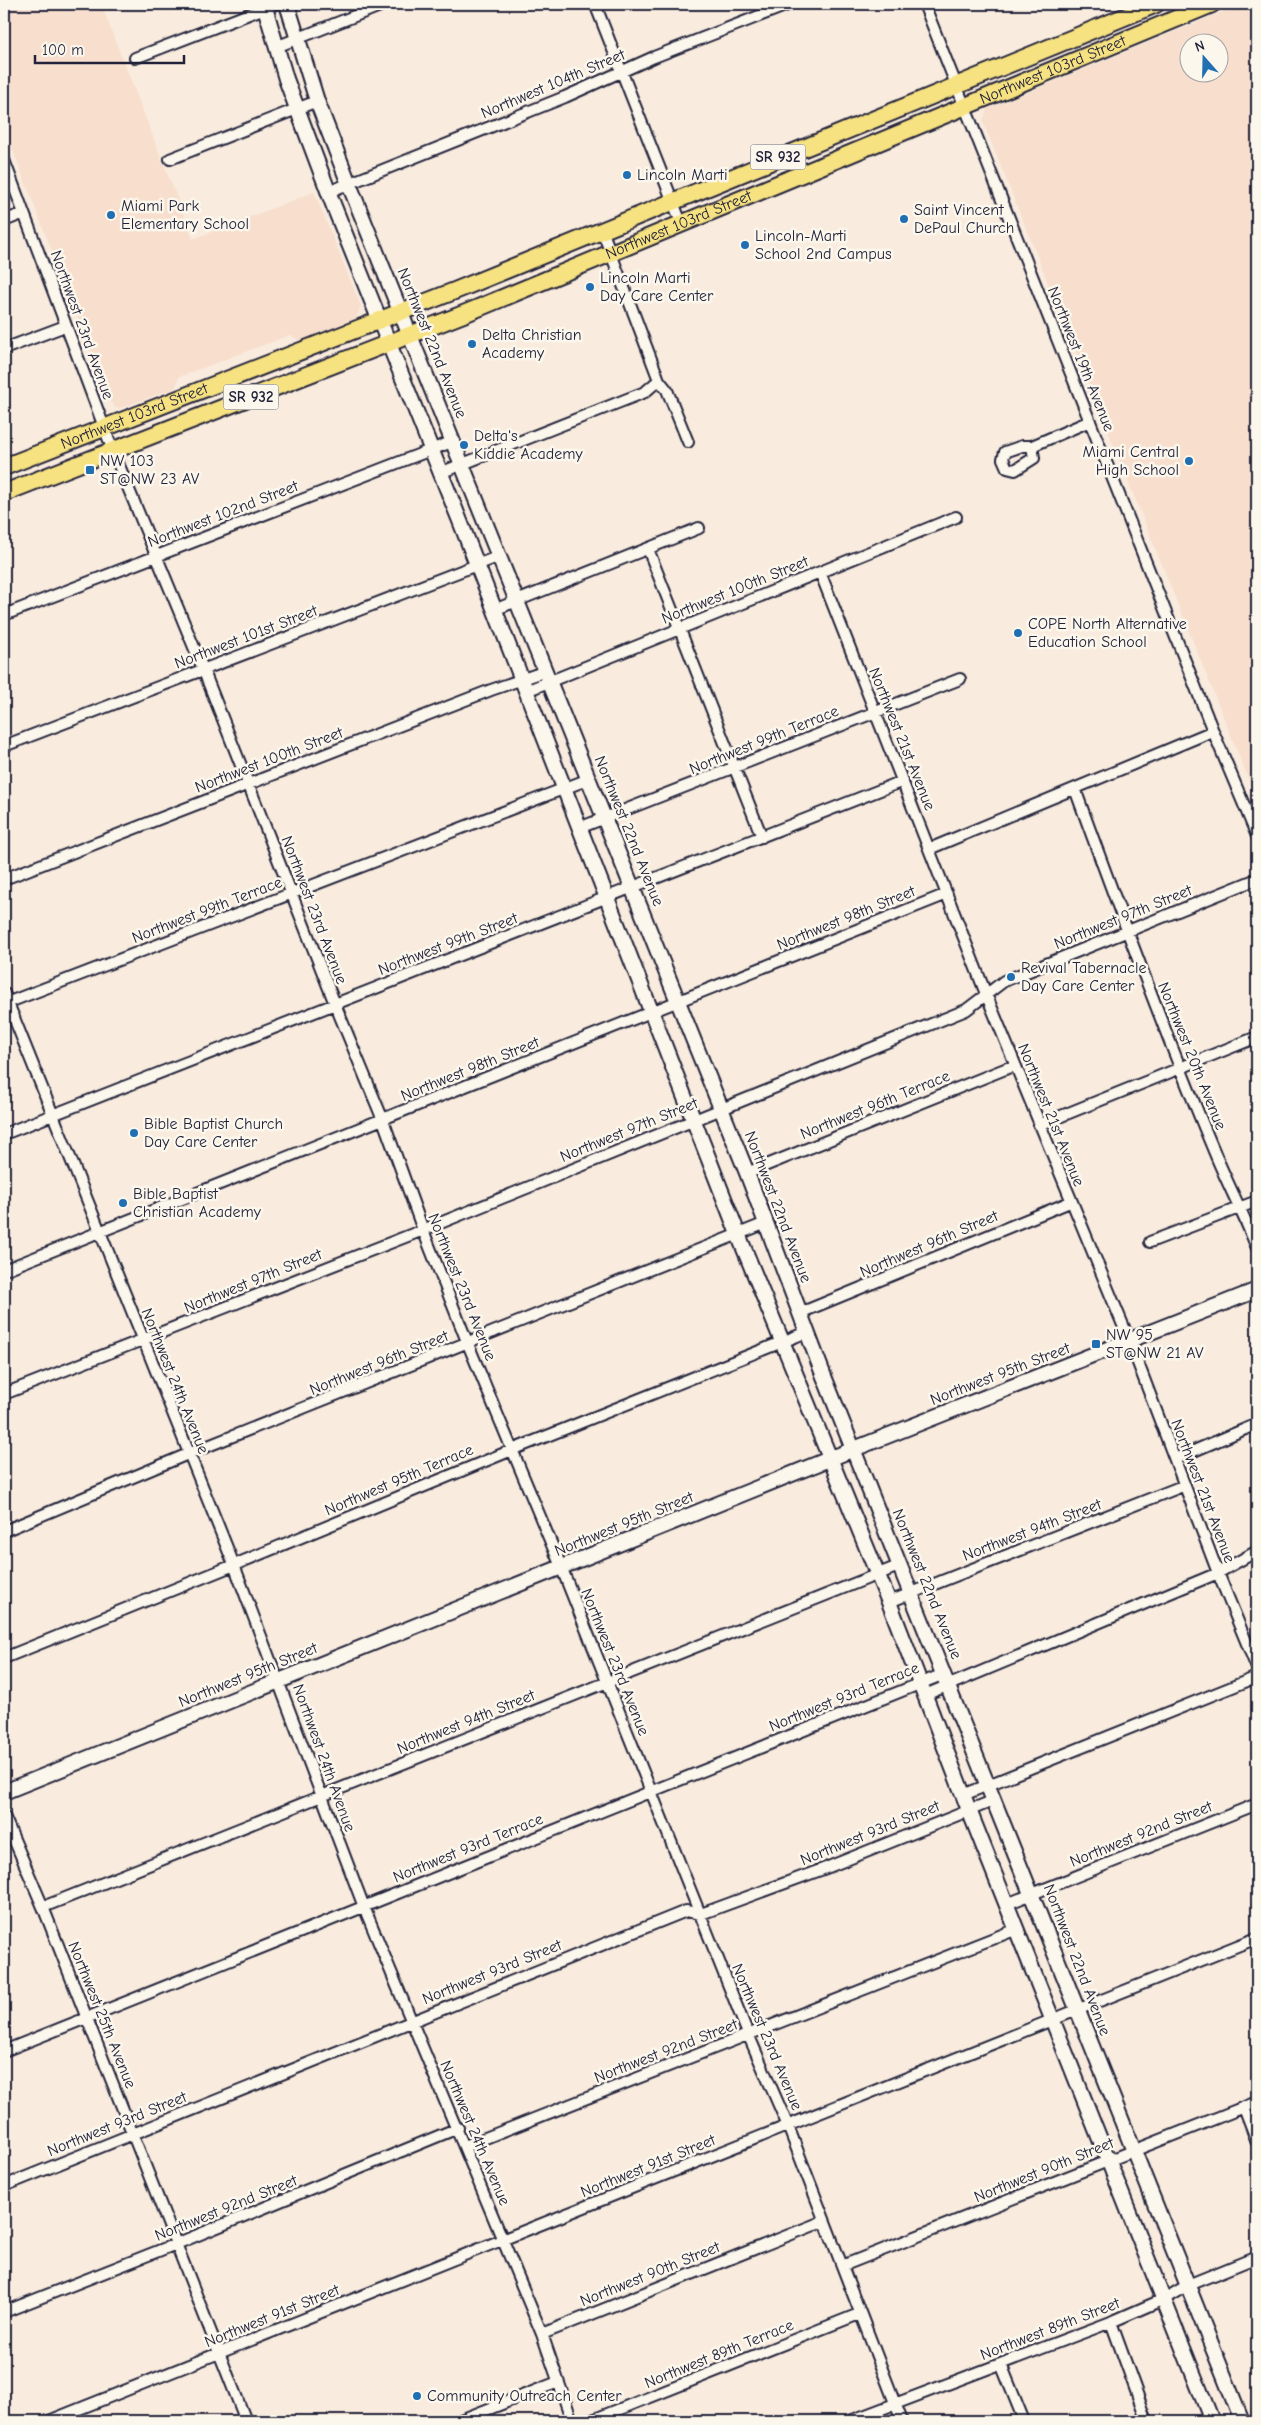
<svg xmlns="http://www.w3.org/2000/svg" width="1261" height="2425" viewBox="0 0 1261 2425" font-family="'Comic Neue',sans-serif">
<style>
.built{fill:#f7decd;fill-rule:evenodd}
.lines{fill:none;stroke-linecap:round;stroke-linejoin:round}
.minor-casing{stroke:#22223b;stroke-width:14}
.secondary-casing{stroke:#22223b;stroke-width:18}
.primary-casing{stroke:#22223b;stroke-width:20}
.minor{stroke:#fbf7ec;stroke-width:10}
.secondary{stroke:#fbf7ec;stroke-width:14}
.primary{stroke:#f7e281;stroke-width:16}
.poi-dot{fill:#1f6fb2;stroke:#fbf7ec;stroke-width:2}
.labels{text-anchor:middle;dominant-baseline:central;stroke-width:5;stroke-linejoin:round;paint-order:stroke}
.shield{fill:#fbf7ec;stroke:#636270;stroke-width:1}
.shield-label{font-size:15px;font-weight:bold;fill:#22223b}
.street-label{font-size:16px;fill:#22223b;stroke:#fbf7ec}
.poi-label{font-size:16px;fill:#22223b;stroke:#fbf7ec;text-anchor:start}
</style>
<rect width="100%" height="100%" fill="#f9ecde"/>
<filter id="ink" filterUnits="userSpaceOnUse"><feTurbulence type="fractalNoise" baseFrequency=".02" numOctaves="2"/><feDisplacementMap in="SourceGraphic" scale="10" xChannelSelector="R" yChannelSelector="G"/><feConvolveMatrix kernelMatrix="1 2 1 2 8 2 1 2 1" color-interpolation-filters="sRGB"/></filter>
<g filter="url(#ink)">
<!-- built -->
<path class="built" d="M6,4H101L193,239L314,192L361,306L356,318L301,341L290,335L179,377L175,388L121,408H116L110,401L4,127V5Z
M1242,4H1257V800L983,122L987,109ZM1188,42H1218V72H1188Z"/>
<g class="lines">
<!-- minor casing -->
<g class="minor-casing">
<path id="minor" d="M595,4L682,225
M924,4L1213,731L1257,836
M276,47L385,4
M135,58L275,4
M170,159L317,101
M4,160L113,451L203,669L335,1004L383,1120L423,1230L468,1344L562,1569L748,2034L788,2126L902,2421
M328,192L565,97L654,57L790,4
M4,221L24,213
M602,230L659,380L667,390L688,442
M4,349L65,326
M1032,446L1034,458L1015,470L1007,468L1003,459L1005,452L1022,446H1032L1090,421
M440,473L645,392L659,380
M648,549L762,837
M820,572L986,994L1130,1342L1218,1573L1257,1668
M494,610L699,528
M4,615L454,441
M526,691L956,517
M4,746L500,556
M1075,789C1119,910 1164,1032 1214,1151C1227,1183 1244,1215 1257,1248
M579,828L960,679
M929,849L1213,731
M4,879L491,690L546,671
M4,993L234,1565L364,1907L542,2334L572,2421
M4,1004L589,779
M1039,1125L1257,1037
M4,1134L903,781
M747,1173L1015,1065
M1150,1242L1257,1201
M4,1270L947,894
M800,1313L1070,1202
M4,1394L423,1230L966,1010L1004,981L1257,879
M1175,1459L1257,1424
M4,1531L188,1454L766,1223
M889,1602L1185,1485
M4,1658L234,1565L512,1450L807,1332
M925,1695L1218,1573L1257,1551
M963,1795L1257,1677
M4,1816L43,1907L246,2421
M1007,1904L1257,1804
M43,1907L901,1565
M4,2051L944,1674
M1244,2108L1257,2142
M465,2146L1017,1929
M4,2186L686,1911L701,1914L826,1868L995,1800
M842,2266L1257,2102
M4,2312L176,2244L458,2128
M1111,2322L1147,2421
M542,2334L824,2221
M1001,2364L1024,2421
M49,2421L1257,1938
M458,2421L558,2382
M590,2421L859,2314
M850,2421L1111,2322L1164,2299L1188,2285L1257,2257"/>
</g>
<!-- secondary casing -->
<g class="secondary-casing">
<path id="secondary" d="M264,4L286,79L333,204L460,521L738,1234L889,1602L969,1810L1212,2421
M287,4L317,101L349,184L747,1173L823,1374L1242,2421
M4,1792L854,1449L1257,1290"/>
</g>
<!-- primary casing -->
<g class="primary-casing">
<g id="primary">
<path id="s1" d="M4,467L457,290L1156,4"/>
<path id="s2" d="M4,493L466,313L1212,4"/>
</g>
</g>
<!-- minor -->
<use href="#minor" class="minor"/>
<!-- secondary -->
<use href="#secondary" class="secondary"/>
<!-- primary -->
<use href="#primary" class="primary"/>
</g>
</g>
<!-- markers -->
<g class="poi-dot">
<circle cx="627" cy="175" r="5"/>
<circle cx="111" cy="215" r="5"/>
<circle cx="904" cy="219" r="5"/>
<circle cx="745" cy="245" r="5"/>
<circle cx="590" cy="287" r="5"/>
<circle cx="472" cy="344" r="5"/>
<circle cx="464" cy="445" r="5"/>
<circle cx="1189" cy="461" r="5"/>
<rect x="85" y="465" width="10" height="10" rx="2.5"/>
<circle cx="1018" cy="633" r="5"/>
<circle cx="1011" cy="977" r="5"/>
<circle cx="134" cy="1133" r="5"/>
<circle cx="123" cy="1203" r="5"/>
<rect x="1091" y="1339" width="10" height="10" rx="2.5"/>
<circle cx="417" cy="2396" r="5"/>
</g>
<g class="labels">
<!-- shield labels -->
<g class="shield">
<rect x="750.5" y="144.5" width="55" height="25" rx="4"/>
<rect x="223.5" y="384.5" width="55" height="25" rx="4"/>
</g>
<g class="shield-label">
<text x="778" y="157">SR 932</text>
<text x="251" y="397">SR 932</text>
</g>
<!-- street labels -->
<g class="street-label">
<text stroke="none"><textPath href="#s2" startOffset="1131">Northwest 103rd Street</textPath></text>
<text transform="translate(553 84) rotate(-23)">Northwest 104th Street</text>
<text stroke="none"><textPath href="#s2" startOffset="726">Northwest 103rd Street</textPath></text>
<text transform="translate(82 325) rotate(70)">Northwest 23rd Avenue</text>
<text transform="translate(432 343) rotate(68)">Northwest 22nd Avenue</text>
<text transform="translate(1081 359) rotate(68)">Northwest 19th Avenue</text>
<text stroke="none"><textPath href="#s1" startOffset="140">Northwest 103rd Street</textPath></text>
<text transform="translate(223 514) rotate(-21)">Northwest 102nd Street</text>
<text transform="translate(735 590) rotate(-22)">Northwest 100th Street</text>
<text transform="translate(246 637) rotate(-21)">Northwest 101st Street</text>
<text transform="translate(902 739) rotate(68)">Northwest 21st Avenue</text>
<text transform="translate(764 740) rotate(-22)">Northwest 99th Terrace</text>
<text transform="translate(269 760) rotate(-21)">Northwest 100th Street</text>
<text transform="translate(629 831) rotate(68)">Northwest 22nd Avenue</text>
<text transform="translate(207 910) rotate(-21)">Northwest 99th Terrace</text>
<text transform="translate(314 910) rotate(69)">Northwest 23rd Avenue</text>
<text transform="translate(1123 917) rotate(-22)">Northwest 97th Street</text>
<text transform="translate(846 918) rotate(-22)">Northwest 98th Street</text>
<text transform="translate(448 944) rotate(-21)">Northwest 99th Street</text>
<text transform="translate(1192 1056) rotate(68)">Northwest 20th Avenue</text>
<text transform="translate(470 1069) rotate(-22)">Northwest 98th Street</text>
<text transform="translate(875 1105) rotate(-22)">Northwest 96th Terrace</text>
<text transform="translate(1051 1115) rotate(68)">Northwest 21st Avenue</text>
<text transform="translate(629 1130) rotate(-22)">Northwest 97th Street</text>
<text transform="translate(778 1207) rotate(69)">Northwest 22nd Avenue</text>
<text transform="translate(929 1244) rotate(-23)">Northwest 96th Street</text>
<text transform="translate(253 1281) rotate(-22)">Northwest 97th Street</text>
<text transform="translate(462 1287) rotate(68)">Northwest 23rd Avenue</text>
<text transform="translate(379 1363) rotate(-22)">Northwest 96th Street</text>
<text transform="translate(1000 1374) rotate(-21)">Northwest 95th Street</text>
<text transform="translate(175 1381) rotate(68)">Northwest 24th Avenue</text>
<text transform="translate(399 1480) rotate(-23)">Northwest 95th Terrace</text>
<text transform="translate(1203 1491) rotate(69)">Northwest 21st Avenue</text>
<text transform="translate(624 1524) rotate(-22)">Northwest 95th Street</text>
<text transform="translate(1032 1530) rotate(-21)">Northwest 94th Street</text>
<text transform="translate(927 1584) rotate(68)">Northwest 22nd Avenue</text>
<text transform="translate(615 1662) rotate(68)">Northwest 23rd Avenue</text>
<text transform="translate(248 1675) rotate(-22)">Northwest 95th Street</text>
<text transform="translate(844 1697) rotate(-22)">Northwest 93rd Terrace</text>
<text transform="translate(466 1722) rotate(-22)">Northwest 94th Street</text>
<text transform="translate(324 1758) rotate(70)">Northwest 24th Avenue</text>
<text transform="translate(870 1833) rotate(-22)">Northwest 93rd Street</text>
<text transform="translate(1141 1834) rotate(-22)">Northwest 92nd Street</text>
<text transform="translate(468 1848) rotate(-22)">Northwest 93rd Terrace</text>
<text transform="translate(1077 1960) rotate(69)">Northwest 22nd Avenue</text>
<text transform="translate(492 1972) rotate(-22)">Northwest 93rd Street</text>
<text transform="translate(102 2015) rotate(68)">Northwest 25th Avenue</text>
<text transform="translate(767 2037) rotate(67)">Northwest 23rd Avenue</text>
<text transform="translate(666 2051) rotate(-21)">Northwest 92nd Street</text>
<text transform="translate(117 2124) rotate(-22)">Northwest 93rd Street</text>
<text transform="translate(475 2133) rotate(67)">Northwest 24th Avenue</text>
<text transform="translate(648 2166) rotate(-22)">Northwest 91st Street</text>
<text transform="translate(1044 2170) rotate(-22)">Northwest 90th Street</text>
<text transform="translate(226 2208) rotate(-22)">Northwest 92nd Street</text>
<text transform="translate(650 2274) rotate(-22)">Northwest 90th Street</text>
<text transform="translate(272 2316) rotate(-22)">Northwest 91st Street</text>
<text transform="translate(1050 2329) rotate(-21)">Northwest 89th Street</text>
<text transform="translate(719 2354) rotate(-22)">Northwest 89th Terrace</text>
</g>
<!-- poi labels -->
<g class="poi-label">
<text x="637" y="175">Lincoln Marti</text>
<text x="121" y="206">Miami Park<tspan x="121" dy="18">Elementary School</tspan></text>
<text x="914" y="210">Saint Vincent<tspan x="914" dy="18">DePaul Church</tspan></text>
<text x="755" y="236">Lincoln-Marti<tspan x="755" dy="18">School 2nd Campus</tspan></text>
<text x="600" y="278">Lincoln Marti<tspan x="600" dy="18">Day Care Center</tspan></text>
<text x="482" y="335">Delta Christian<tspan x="482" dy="18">Academy</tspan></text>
<text x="474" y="436">Delta's<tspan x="474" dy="18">Kiddie Academy</tspan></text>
<text x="1179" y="452" text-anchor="end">Miami Central<tspan x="1179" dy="18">High School</tspan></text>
<text x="100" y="461">NW 103<tspan x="100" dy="18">ST@NW 23 AV</tspan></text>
<text x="1028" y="624">COPE North Alternative<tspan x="1028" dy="18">Education School</tspan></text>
<text x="1021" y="968">Revival Tabernacle<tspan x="1021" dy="18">Day Care Center</tspan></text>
<text x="144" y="1124">Bible Baptist Church<tspan x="144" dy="18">Day Care Center</tspan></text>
<text x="133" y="1194">Bible Baptist<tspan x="133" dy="18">Christian Academy</tspan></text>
<text x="1106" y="1335">NW 95<tspan x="1106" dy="18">ST@NW 21 AV</tspan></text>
<text x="427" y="2396">Community Outreach Center</text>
</g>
</g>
<!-- margin -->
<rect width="1261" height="2425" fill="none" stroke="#fbf7ec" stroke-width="20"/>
<rect x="10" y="10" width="1241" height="2405" fill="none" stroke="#22223b" stroke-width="2" filter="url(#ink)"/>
<!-- north arrow -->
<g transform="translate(1204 58) rotate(340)"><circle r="24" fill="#fbf7ec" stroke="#a4a2a5"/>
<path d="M0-4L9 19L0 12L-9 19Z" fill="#1f6fb2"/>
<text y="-8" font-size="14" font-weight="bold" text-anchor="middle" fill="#22223b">N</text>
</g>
<!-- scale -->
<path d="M35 55v8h149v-8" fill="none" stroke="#22223b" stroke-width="2.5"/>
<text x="42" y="55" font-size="15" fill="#22223b" stroke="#fbf7ec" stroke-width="4" paint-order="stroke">100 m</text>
</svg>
